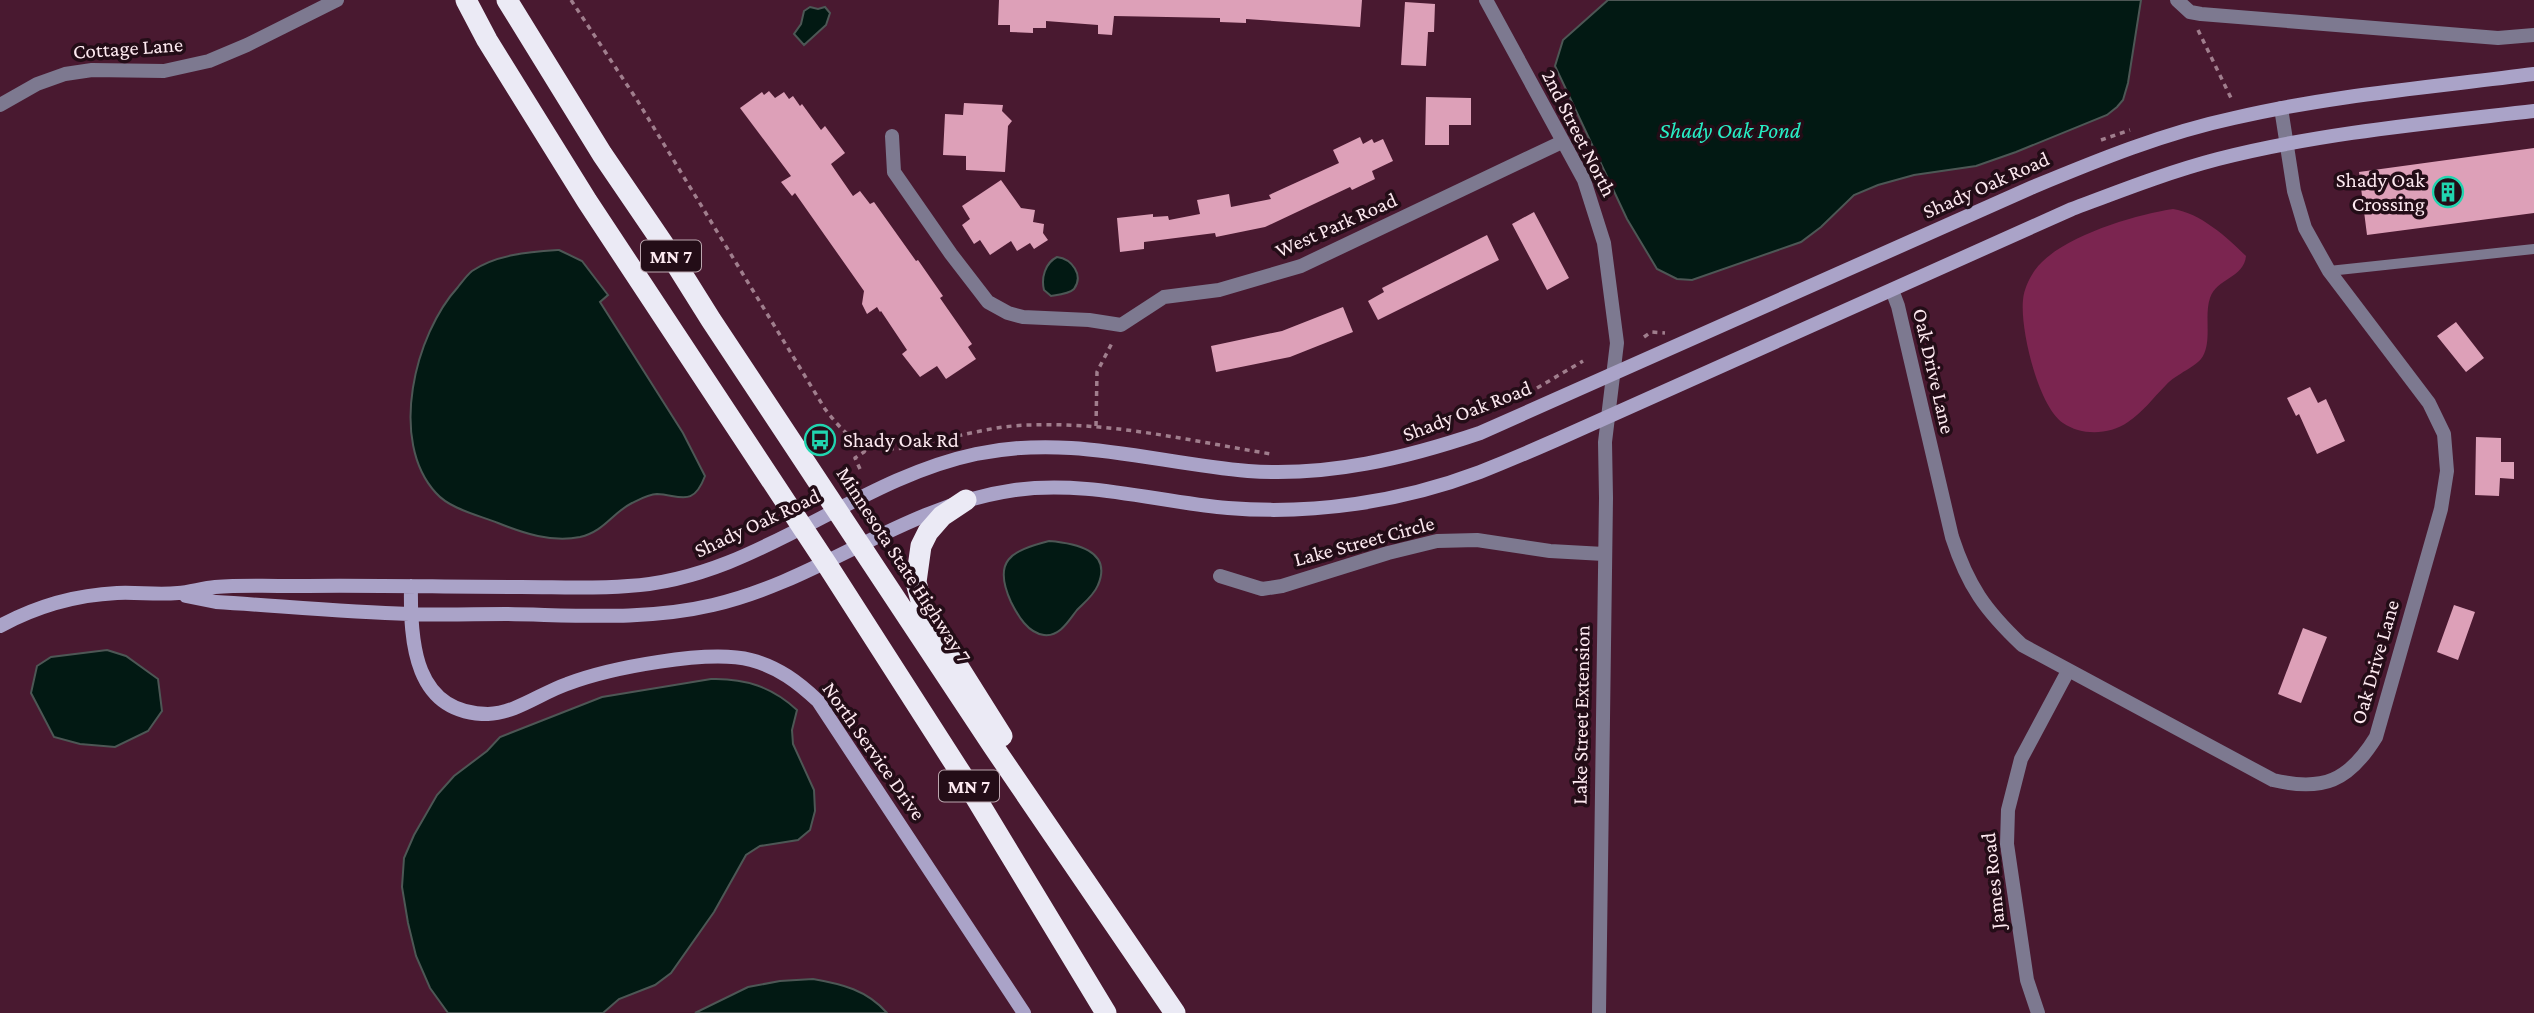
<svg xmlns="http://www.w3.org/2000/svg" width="2534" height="1013" viewBox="0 0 2534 1013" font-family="'Crimson Pro',serif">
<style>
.green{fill:#7b2550}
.water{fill:#021913;stroke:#4d5755;stroke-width:2}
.building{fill:#dda0b8}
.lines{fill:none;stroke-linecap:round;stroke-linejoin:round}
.path{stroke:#a07e8d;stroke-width:3.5;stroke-dasharray:5 5;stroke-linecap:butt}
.lane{stroke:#7d7990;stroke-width:10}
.street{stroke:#7d7990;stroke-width:14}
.secondary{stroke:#aaa3c8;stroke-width:14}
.highway{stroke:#ebeaf5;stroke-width:21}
.labels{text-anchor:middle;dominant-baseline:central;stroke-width:7;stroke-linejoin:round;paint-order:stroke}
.shield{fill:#230d17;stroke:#bca7af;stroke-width:2}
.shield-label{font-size:19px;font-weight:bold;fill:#fde9f0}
.street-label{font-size:21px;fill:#fde9f0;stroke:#230d17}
.poi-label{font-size:21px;fill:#fde9f0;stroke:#230d17;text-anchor:end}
.water-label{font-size:23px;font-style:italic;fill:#27f0c6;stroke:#230d17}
</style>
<rect width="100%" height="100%" fill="#491930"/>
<!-- green -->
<path class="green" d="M2173,209C2200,213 2227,237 2246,256C2244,278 2217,278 2210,298C2204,316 2212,339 2203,356C2198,366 2176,374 2166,385C2153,398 2143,412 2128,422C2109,435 2082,436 2063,423C2038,406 2020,329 2023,300C2024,289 2029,279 2035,270C2059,237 2134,215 2173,209Z"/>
<!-- water -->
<path class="water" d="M1608,0H2141L2128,83L2123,100L2117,107L2107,115L2016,152L1976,166L1914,175L1878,185L1854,195L1821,227L1801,242L1692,280L1677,279L1657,269L1627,219L1555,66L1563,40Z
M810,7L818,9L825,7L830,13L826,25L804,45L794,34L801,24L804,11Z
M559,250L582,261L608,295L600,302L683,433L705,476C693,508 680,495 657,494C649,494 640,499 632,503C612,513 605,531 580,537C552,543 523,533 498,523C478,515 450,509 436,493C388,441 415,334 458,287C462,282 467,275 472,271C497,254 530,252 559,250Z
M1057,257C1072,259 1084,275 1074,289C1069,294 1057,295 1051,296L1044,290C1041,278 1045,263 1057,257Z
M1049,541C1074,543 1113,550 1098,585C1094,595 1084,603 1077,610C1069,620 1060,637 1044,635C1028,633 1018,616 1011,602C992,560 1011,551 1049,541Z
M107,650L126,656L158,679L162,711L148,731L115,747L80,744L54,737L31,693L37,666L51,657Z
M711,679C745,678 772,687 797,710L792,730L793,744L814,790L815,811L810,830L798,840L760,846L746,855L714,912L671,973L655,985L619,999L603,1013H448L430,988L416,956L408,923L402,887L404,858L414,835L437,795L454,776L487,751L500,737L602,697Z
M813,979C842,984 867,990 887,1013H695L748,987L780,981Z"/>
<!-- building -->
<path class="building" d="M999,0H1362L1360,27L1246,19V23L1220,22V18L1114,16L1112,35L1098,34V25L1046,21V28H1033V33L1010,32V25H998Z
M1405,2L1435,4L1434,32H1428L1426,66L1401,65Z
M769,91L775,98L784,92L789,99L793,96L800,106L802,104L821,130L825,126L845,153L831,164L835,170L853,196L860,191L870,204L874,202L916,261L918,260L943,296L940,298L972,344L968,347L976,359L946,379L937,366L920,377L902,354L907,350L881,311L880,312L877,307L867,314L862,304L864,291L795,193L792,196L781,182L791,176L740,108L762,92L764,95Z
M1426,97L1471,98V125H1449V145H1425Z
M964,103L1003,105L1002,111L1012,121L1008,126L1005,172L966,170V156L943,155L945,114L963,115Z
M1360,137L1363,144L1372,139L1374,143L1383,139L1393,161L1372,171L1375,179L1352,190L1350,187L1265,227L1216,237L1215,233L1144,242V249L1120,252L1117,218L1153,214V217L1168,216L1169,220L1200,214L1197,200L1229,194L1231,207L1271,199L1269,195L1339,163L1333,150Z
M2534,148V213L2367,235L2359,172Z
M1001,180L1021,208L1035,210L1033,222L1044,224L1043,233L1048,240L1034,249L1030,243L1017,251L1011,241L990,255L980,240L974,244L962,225L970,219L962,206Z
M1534,212L1569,278L1547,290L1512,224Z
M1487,235L1499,260L1378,320L1368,301L1384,292L1382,288Z
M1343,307L1353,332L1290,357L1216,372L1211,346L1282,331Z
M2456,322L2484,358L2466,372L2437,336Z
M2310,387L2318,403L2326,399L2345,441L2317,454L2299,414L2296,416L2287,398Z
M2476,437L2501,438V462H2514V479L2500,478L2499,496L2475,495Z
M2454,605L2475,612L2458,660L2437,652Z
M2303,628L2327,637L2301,703L2278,694Z"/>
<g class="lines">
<!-- path -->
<path class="path" d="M571,0L637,100L825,409C836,423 850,441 869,446C897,454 926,443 953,437C979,431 1006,425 1032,425C1112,422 1192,441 1271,454
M2198,30L2232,100
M2101,140L2130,130
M1644,337L1651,332L1665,333
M1537,388L1583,361
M1096,426L1097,372L1113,341
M860,469L855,458L864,452L867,447"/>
<!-- lane -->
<path class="lane" d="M2329,271L2534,249"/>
<!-- street -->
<path class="street" d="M1486,0L1584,180L1604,243L1617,343L1605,442L1606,498L1599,1013
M2177,0L2190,12L2201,14L2498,38L2534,35
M0,105L37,84L65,74L92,70L164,71L209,61L247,45L337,0
M892,136L894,172L951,254L988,302L1008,313L1023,317L1089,320L1121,325L1164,297L1219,290L1301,266L1562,142
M1892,290L1898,306L1952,537C1968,586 1985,610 2022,645L2273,780C2323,792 2349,781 2376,737L2441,509L2447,471L2444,434L2429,403L2329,271L2305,228L2294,191L2281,108
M1220,576L1262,589L1282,586L1388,553L1437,541L1477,540L1550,551L1604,554
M2038,1013L2027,980L2007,844L2008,810L2021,759L2068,671"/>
<!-- secondary -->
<path class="secondary" d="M411,586C410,642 414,714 488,714C516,713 541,693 567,684C609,668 708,649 751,660C778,667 798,682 818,701L1024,1013
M186,596L216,602C281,606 345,612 409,614C442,615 474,614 506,614C575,615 645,621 713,605C821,580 902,506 1015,490C1087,480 1157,502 1228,508C1312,515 1401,502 1480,472C1505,462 1531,451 1556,440L2072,209C2120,191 2168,172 2218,159C2319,133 2430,123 2534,111
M0,626C35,607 76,595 117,593C137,592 157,595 178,593C190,592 203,588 215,587C243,585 272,586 299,586C373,585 447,587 521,587C557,587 592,589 628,586C755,579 853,480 976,454C1071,434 1154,463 1248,471C1328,477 1406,458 1480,433L2033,187C2098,160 2164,133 2234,118C2332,95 2434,87 2534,74"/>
<!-- highway -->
<path class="highway" d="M466,0L487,40L587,201L826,563L962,775L1106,1013
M507,0L602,154L664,245L711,320L993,746L1175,1013
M966,500L942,516L928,532L921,546L916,582L924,612L1002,736"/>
</g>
<!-- icons -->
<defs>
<g id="building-ring" transform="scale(1.575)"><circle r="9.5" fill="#230d17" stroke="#21d5af" stroke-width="1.5"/><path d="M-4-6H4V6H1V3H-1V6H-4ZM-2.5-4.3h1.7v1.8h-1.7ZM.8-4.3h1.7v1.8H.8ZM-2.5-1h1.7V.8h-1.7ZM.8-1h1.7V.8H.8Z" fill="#21d5af"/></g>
<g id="bus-ring" transform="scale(1.575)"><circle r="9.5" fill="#230d17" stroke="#21d5af" stroke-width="1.5"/><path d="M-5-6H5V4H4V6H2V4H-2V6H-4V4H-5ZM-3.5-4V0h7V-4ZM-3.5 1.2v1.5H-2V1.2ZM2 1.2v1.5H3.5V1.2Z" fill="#21d5af"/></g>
</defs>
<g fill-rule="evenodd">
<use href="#building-ring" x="2448" y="192"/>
<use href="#bus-ring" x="820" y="440"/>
</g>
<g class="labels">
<!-- shield labels -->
<g class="shield">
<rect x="641" y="240.5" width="60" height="31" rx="5"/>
<rect x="939" y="770.5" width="60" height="31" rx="5"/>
</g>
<g class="shield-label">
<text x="671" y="256">MN 7</text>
<text x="969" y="786">MN 7</text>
</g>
<!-- street labels -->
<g class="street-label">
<text transform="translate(128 48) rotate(-4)">Cottage Lane</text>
<text transform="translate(1579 133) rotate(63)">2nd Street North</text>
<text transform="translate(1986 185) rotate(-24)">Shady Oak Road</text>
<text transform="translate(1336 225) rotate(-24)">West Park Road</text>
<text transform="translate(1934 371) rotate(77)">Oak Drive Lane</text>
<text transform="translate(1467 411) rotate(-21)">Shady Oak Road</text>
<text transform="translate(757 523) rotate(-25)">Shady Oak Road</text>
<text transform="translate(1364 541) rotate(-15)">Lake Street Circle</text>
<text transform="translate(904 565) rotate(57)">Minnesota State Highway 7</text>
<text transform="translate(2375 662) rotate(-74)">Oak Drive Lane</text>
<text transform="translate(1581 715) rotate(-89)">Lake Street Extension</text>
<text transform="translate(874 751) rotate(55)">North Service Drive</text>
<text transform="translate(1993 881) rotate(-96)">James Road</text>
</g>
<!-- poi labels -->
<g class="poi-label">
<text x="2425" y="180">Shady Oak<tspan x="2425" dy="24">Crossing</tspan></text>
<text x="843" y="440" text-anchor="start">Shady Oak Rd</text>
</g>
<!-- water labels -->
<g class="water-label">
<text x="1730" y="130">Shady Oak Pond</text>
</g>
</g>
</svg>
